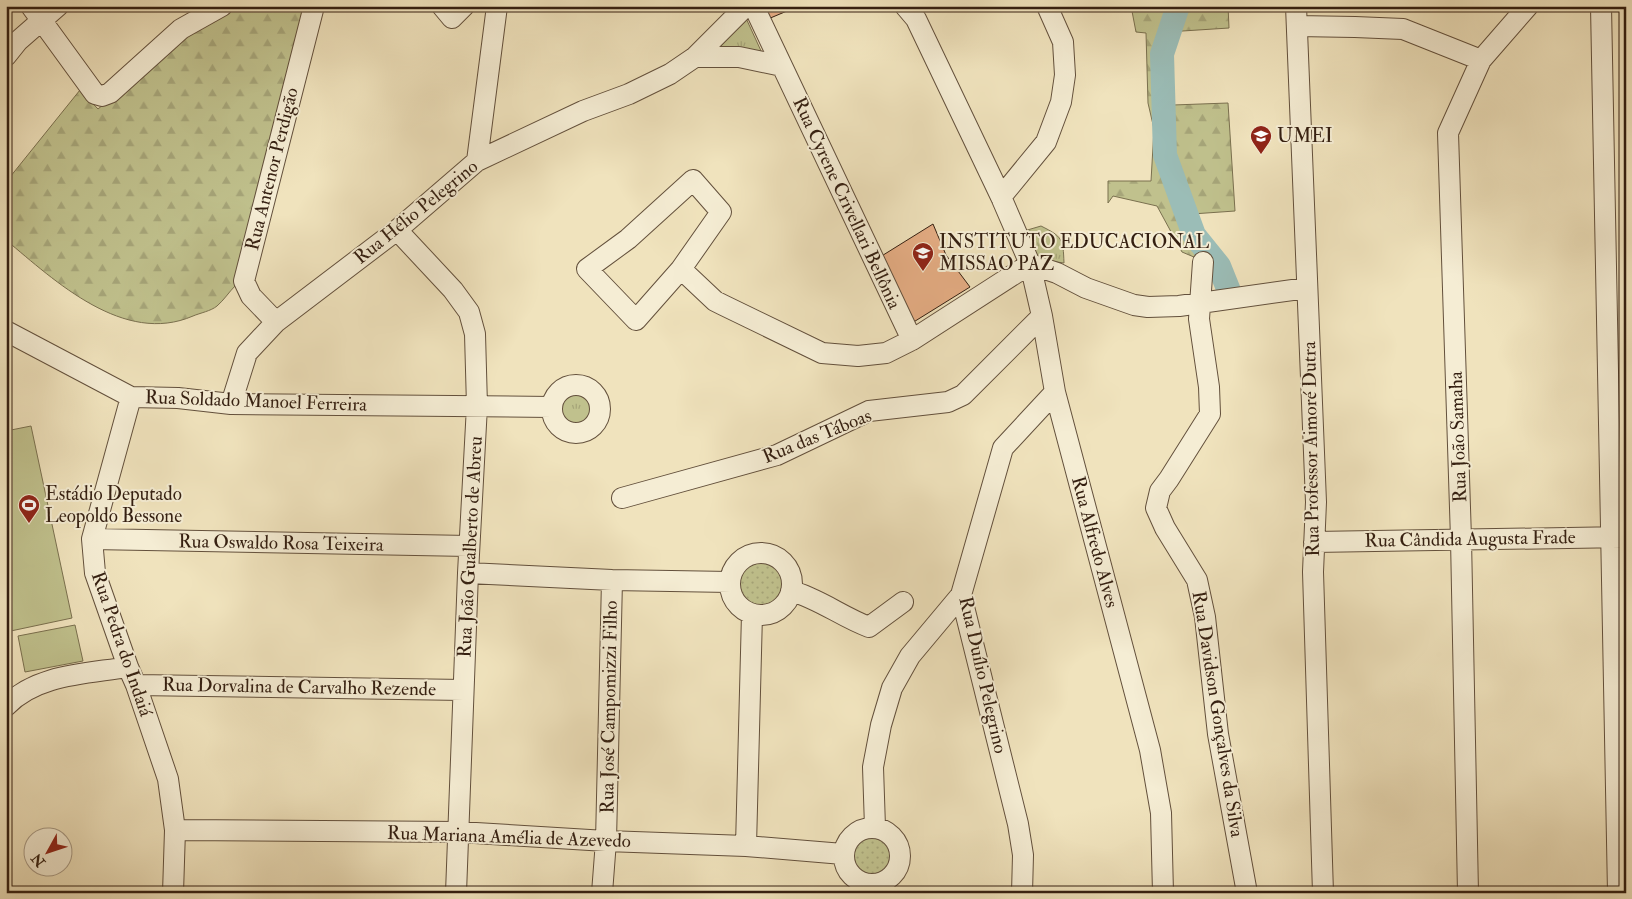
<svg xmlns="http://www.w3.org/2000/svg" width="1632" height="899" viewBox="0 0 1632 899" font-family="'IM FELL Double Pica',serif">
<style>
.grass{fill:url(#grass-dots);stroke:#7a704f}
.forest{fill:url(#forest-firs);stroke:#7a704f}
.park{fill:url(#park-tufts);stroke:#7a704f}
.garden{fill:#c0c18d;stroke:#7a704f}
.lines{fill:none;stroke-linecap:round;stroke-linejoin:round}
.river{stroke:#9bbdb7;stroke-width:24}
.building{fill:#e5ad84;stroke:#341f11}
.minor-casing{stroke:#63503c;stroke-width:22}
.minor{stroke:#f5edd4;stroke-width:20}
.labels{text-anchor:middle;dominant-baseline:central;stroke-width:4;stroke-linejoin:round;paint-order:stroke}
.poi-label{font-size:19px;fill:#341f11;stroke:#f5edd4;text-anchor:start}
.street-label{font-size:19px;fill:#341f11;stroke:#f5edd4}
</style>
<defs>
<pattern id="grass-dots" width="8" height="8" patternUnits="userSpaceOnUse" patternTransform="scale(1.25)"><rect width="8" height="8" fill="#c0c18d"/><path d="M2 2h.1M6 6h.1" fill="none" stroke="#a6a579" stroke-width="1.8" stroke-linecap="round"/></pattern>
<pattern id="forest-firs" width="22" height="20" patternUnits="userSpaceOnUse" patternTransform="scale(1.25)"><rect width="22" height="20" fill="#c0c18d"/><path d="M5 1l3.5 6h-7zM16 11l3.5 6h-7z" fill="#a6a579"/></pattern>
<pattern id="park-tufts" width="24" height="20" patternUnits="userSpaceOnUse" patternTransform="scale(1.25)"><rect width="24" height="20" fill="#c0c18d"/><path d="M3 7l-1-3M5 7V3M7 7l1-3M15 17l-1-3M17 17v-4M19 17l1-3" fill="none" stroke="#a6a579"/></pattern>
</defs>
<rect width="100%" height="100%" fill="#f0e3bd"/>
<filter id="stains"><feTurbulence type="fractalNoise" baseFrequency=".004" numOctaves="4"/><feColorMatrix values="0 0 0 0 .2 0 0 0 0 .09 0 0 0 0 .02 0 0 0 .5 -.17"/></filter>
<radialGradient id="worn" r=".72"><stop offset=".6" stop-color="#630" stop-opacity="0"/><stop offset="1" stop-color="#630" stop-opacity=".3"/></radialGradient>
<!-- grass -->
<path class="grass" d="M740 584a21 21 0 1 1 42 0a21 21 0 1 1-42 0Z
M852 856a21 21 0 1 1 42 0a21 21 0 1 1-42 0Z"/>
<!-- forest -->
<path class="forest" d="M236,6H304L235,286C229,292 224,300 217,306C211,311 200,313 193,316C124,346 55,281 6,240V182L80,90L98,109L201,24Z
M1131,6H1228L1229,28L1167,32L1168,103L1173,105L1228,103L1235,211L1192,214L1210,245L1213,265L1182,252L1157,206L1113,196L1108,203V181H1151L1154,129L1148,103L1146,33L1136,32Z"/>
<!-- park -->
<path class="park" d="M745,16L762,53L720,47Z
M1041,226C1063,237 1063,239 1064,263L1035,259L1024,231Z
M558 409a19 19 0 1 1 38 0a19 19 0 1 1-38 0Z"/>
<!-- garden -->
<path class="garden" d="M31,426L72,618L6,632V431Z
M75,625L83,661L25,672L18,636Z"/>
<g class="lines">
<!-- river -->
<path class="river" d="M1178,6L1162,54L1165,155L1194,235L1219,266L1229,291"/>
</g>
<!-- building -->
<path class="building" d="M762,6H785L787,11L768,19Z
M933,224L946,255L970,287L912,323L880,257Z"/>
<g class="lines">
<!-- minor casing -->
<g class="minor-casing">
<path id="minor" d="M31,6L95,94L102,96L110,93L181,29L222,6
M442,6L452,18L464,6
M757,6L756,11L912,340
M905,6L916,19L1001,197L1030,264L1042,316L1055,392L1150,750L1161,813L1163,893
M1296,6L1316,502L1313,572L1323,893
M1601,6L1618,893
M1297,26L1355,27L1403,29L1481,60
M6,56L18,41L58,6
M695,57H739L782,66
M477,161L497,6
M693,180L721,212L681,269L636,320L587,269L628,239Z
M1001,197L1046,142L1061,102L1065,75L1063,42L1047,6
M397,230L453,290L469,312L475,334L477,406L468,573L456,893
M1203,262L1199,319L1209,387L1210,414L1169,479L1160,491L1156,508L1165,528L1197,580L1205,617L1218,734L1247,893
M681,269L715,301L723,305L822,353L858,356L886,353L912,340L1030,264L1057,273L1086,288L1134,305L1148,307L1179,306L1307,288
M276,322L251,296L244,281L314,6
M6,331L131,397L178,398L231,404L552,407
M552 409a24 24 0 1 1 48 0a24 24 0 1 1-48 0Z
M131,397L92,539L95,573L128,667L136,685L168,779L175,830L173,893
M231,404L247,353L276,322L397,230L477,161L583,111L629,94L670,74L695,57L746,6
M622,498L777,455L869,411L948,402L963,395L1042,316
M92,539L469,546
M1314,542L1626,537
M730 584a31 31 0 1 1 62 0a31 31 0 1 1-62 0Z
M468,573L612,580L730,582
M791,591C818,598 842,617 869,627L903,602
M136,685L463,690
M6,706C37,674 86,674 128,667
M875,827L873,767L881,725L892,688L910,656L961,595
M844 856a28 28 0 1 1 56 0a28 28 0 1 1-56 0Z
M175,830L459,832L606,841L746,846L843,854
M746,846L752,614
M602,893L606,841L612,580
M1022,893L1023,855L1018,824L961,595L1003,448L1055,392
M1468,893L1461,539L1448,133L1481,60L1528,6"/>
</g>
<!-- minor -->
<use href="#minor" class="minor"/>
</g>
<!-- icons -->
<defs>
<g id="school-pin" transform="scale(1.125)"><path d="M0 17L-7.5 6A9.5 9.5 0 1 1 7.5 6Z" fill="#8f2418" stroke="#f5edd4"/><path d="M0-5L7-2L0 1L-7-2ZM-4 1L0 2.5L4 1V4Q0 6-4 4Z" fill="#fff"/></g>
<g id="stadium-pin" transform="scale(1.125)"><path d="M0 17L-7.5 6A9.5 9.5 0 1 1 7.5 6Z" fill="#8f2418" stroke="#f5edd4"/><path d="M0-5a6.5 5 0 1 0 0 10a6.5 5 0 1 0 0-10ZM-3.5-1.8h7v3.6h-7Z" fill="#fff"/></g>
</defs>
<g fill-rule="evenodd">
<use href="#school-pin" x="1261" y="136"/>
<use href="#school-pin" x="923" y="253"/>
<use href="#stadium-pin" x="29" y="505"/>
</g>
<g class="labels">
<!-- poi labels -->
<g class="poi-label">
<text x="1277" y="136">UMEI</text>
<text x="939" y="242">INSTITUTO EDUCACIONAL<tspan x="939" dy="22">MISSAO PAZ</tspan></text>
<text x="45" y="494">Estádio Deputado<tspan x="45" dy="22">Leopoldo Bessone</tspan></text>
</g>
<!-- street labels -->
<g class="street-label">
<text transform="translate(272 169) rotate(-76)">Rua Antenor Perdigão</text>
<text transform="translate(847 203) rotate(65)">Rua Cyrene Crivellari Bellônia</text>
<text transform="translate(416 212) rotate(-39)">Rua Hélio Pelegrino</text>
<text transform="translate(256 401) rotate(2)">Rua Soldado Manoel Ferreira</text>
<text transform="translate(817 436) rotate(-22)">Rua das Táboas</text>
<text transform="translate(1458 437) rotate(-92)">Rua João Samaha</text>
<text transform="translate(1311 449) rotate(-91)">Rua Professor Aimoré Dutra</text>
<text transform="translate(1470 539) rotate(-1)">Rua Cândida Augusta Frade</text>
<text transform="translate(1095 542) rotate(75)">Rua Alfredo Alves</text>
<text transform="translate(281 543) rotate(1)">Rua Oswaldo Rosa Teixeira</text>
<text transform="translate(470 547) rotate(-87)">Rua João Gualberto de Abreu</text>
<text transform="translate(122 644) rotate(71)">Rua Pedra do Indaiá</text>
<text transform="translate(983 675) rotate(77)">Rua Duílio Pelegrino</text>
<text transform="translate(299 687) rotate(1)">Rua Dorvalina de Carvalho Rezende</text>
<text transform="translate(609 707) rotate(-89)">Rua José Campomizzi Filho</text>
<text transform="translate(1218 714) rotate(81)">Rua Davidson Gonçalves da Silva</text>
<text transform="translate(509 837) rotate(2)">Rua Mariana Amélia de Azevedo</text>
</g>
</g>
<!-- margin -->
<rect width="1632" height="899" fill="none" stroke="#f0e3bd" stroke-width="25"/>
<rect x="8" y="8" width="1617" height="884" fill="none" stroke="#341f11" stroke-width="2.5"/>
<rect x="12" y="12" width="1607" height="874" fill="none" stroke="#341f11"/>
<!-- north arrow -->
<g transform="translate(48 852) rotate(230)"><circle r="24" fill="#f5edd4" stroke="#a89b86"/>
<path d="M0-4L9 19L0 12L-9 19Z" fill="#8f2418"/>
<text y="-8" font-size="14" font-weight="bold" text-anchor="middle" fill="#341f11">N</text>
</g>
<rect width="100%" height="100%" filter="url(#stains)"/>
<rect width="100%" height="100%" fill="url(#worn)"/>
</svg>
